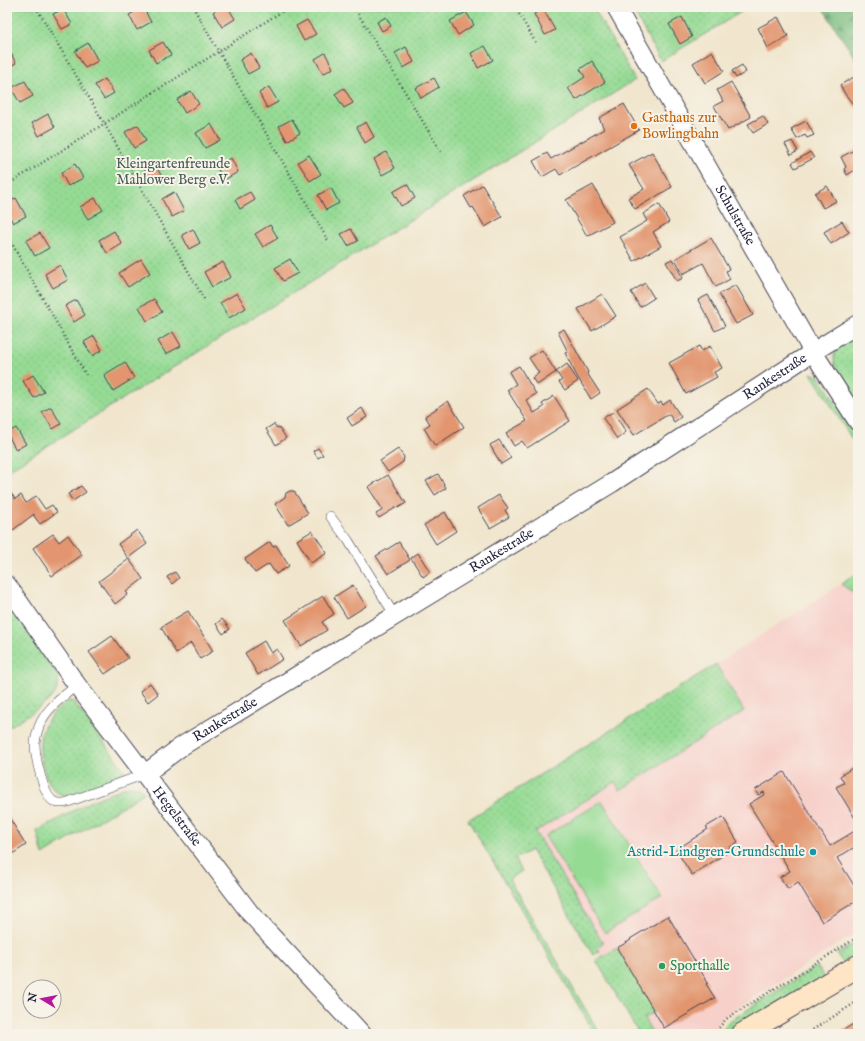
<svg xmlns="http://www.w3.org/2000/svg" width="865" height="1041" viewBox="0 0 865 1041" font-family="'IM FELL English',serif">
<style>
.built{fill:#f7d0ca}
.green{fill:url(#green-dots);stroke:#5c7e68}
.forest{fill:url(#forest-firs);stroke:#4d6e5c}
.pitch{fill:#95db94;stroke:#5c7e68}
.building{fill:#e2956e}
.lines{fill:none;stroke-linecap:round;stroke-linejoin:round}
.lane-casing{stroke:#413f51;stroke-width:10}
.street-casing{stroke:#413f51;stroke-width:20}
.secondary-casing{stroke:#413f51;stroke-width:24}
.path{stroke:#413f51;stroke-width:2.5;stroke-dasharray:1 3;stroke-linecap:butt}
.lane{stroke:#fff;stroke-width:9}
.street{stroke:#fff;stroke-width:18}
.secondary{stroke:#fde5c5;stroke-width:22}
.food-dot{fill:#e8710a;stroke:#f7f3e8;stroke-width:1.5}
.culture-dot{fill:#0f9aa8;stroke:#f7f3e8;stroke-width:1.5}
.leisure-dot{fill:#2e9e5b;stroke:#f7f3e8;stroke-width:1.5}
.labels{text-anchor:middle;dominant-baseline:central;stroke-width:4;stroke-linejoin:round;paint-order:stroke}
.food-label{font-size:14px;fill:#c56008;stroke:#f7f3e8;text-anchor:start}
.park-label{font-size:14px;fill:#445a56;stroke:#f7f3e8}
.street-label{font-size:14px;fill:#22223b;stroke:#f7f3e8}
.culture-label{font-size:14px;fill:#0d838f;stroke:#f7f3e8;text-anchor:end}
.leisure-label{font-size:14px;fill:#27864d;stroke:#f7f3e8;text-anchor:start}
</style>
<defs>
<pattern id="green-dots" width="8" height="8" patternUnits="userSpaceOnUse"><rect width="8" height="8" fill="#95db94"/><path d="M2 2h.1M6 6h.1" fill="none" stroke="#80bc80" stroke-width="1.8" stroke-linecap="round"/></pattern>
<pattern id="forest-firs" width="22" height="20" patternUnits="userSpaceOnUse"><rect width="22" height="20" fill="#78bb7e"/><path d="M5 1l3.5 6h-7zM16 11l3.5 6h-7z" fill="#629868"/></pattern>
</defs>
<rect width="100%" height="100%" fill="#f7f3e8"/>
<filter id="ink" filterUnits="userSpaceOnUse"><feTurbulence type="fractalNoise" baseFrequency=".025" numOctaves="2"/><feDisplacementMap in="SourceGraphic" scale="8" xChannelSelector="R" yChannelSelector="G"/><feConvolveMatrix kernelMatrix="1 2 1 2 8 2 1 2 1" color-interpolation-filters="sRGB"/></filter>
<filter id="wash" filterUnits="userSpaceOnUse"><feTurbulence type="fractalNoise" baseFrequency=".012" numOctaves="4" result="noise"/><feDisplacementMap in="SourceGraphic" scale="16" xChannelSelector="R" yChannelSelector="G"/><feGaussianBlur stdDeviation="0.9" result="paint"/><feColorMatrix in="noise" values="0 0 0 0 0 0 0 0 0 0 0 0 0 0 0 0 0 1.4 0 .05"/><feComposite in="paint" operator="in"/></filter>
<g filter="url(#wash)">
<rect width="100%" height="100%" fill="#f1e6cd"/>
<!-- built -->
<path class="built" d="M841,584L858,596V932L723,1017L709,1034H646L597,947L603,943L535,832L615,782L620,790L744,711L716,664Z"/>
<!-- green -->
<path class="green" d="M7,7H593L635,80L7,471Z
M631,7H749L661,61Z
M858,332V403L835,368L834,358L836,347Z
M811,373L819,376L858,439V449Z
M858,573V596L841,584Z
M7,600L58,675C59,681 58,688 55,693C50,703 18,721 7,728Z
M716,664L744,711L620,790L615,782L535,832L603,943L597,947L600,951L593,955L531,850L515,859L522,871L509,879L600,1034H591L590,1025L468,820Z
M67,701H73L125,771L112,780L76,795C70,796 63,796 58,793C44,784 37,750 41,735C45,721 55,710 67,701Z
M131,786L140,787L144,793L43,855L37,831L89,802L125,787Z
M858,941V958L845,966L837,954Z
M617,948L655,1012L644,1018L653,1034H639L596,960Z
M817,966L825,979L728,1034H720L728,1022Z"/>
<!-- forest -->
<path class="forest" d="M822,7H858V63Z"/>
<!-- pitch -->
<path class="pitch" d="M602,801L662,898L605,933L545,836Z"/>
<g id="blocks">
<!-- building -->
<path class="building" d="M143,7L151,22L137,30L129,15Z
M221,7H228L235,19L222,27L213,12Z
M63,9L72,24L62,29L53,14Z
M543,9L555,30L545,35L534,14Z
M466,12L474,25L458,35L450,21Z
M386,17L391,26L382,31L377,22Z
M682,17L692,37L680,44L669,24Z
M778,17L788,36L768,48L758,28Z
M307,20L316,34L304,41L296,26Z
M163,42L171,55L156,63L149,50Z
M88,43L98,61L85,68L75,51Z
M7,46L16,63L7,68Z
M485,46L493,60L478,68L471,53Z
M406,47L414,62L403,68L395,53Z
M712,51L724,71L705,83L693,63Z
M251,53L259,68L248,74L240,60Z
M325,53L333,68L323,74L315,59Z
M592,61L605,82L576,100L568,88L585,77L580,69Z
M742,65L746,72L736,78L732,71Z
M856,76L858,80V87L855,89L858,92V106L856,108L845,94L840,85Z
M434,78L439,87L421,98L416,88Z
M105,79L114,93L104,99L95,85Z
M25,81L33,96L20,103L11,88Z
M731,82L751,117L728,130L714,106L723,101L717,90Z
M269,87L278,102L267,108L259,93Z
M344,88L353,103L344,108L335,94Z
M191,91L199,104L185,113L177,100Z
M624,104L639,130L560,175L556,169L542,177L533,161L547,153L551,159L604,129L599,118Z
M48,114L55,127L39,136L32,123Z
M763,116L768,124L753,133L748,124Z
M292,119L300,133L287,141L279,126Z
M806,121L814,135L807,138L805,135L797,139L791,129Z
M366,122L374,137L365,143L357,127Z
M211,124L220,140L205,148L196,133Z
M138,125L146,141L134,148L125,132Z
M792,141L798,151L791,155L785,144Z
M858,148V168L847,175L844,169L846,167L841,157Z
M386,152L395,168L382,175L374,159Z
M652,152L672,187L635,209L628,198L644,189L629,165Z
M810,152L814,158L795,168L792,163Z
M309,155L321,174L310,181L298,162Z
M231,158L238,172L224,180L216,166Z
M153,161L161,175L151,181L143,167Z
M75,164L83,178L68,186L61,173Z
M407,184L415,198L401,206L393,192Z
M482,185L502,217L485,227L473,207L471,208L464,196Z
M593,185L613,222L587,236L566,200Z
M827,186L836,201L823,208L815,193Z
M331,188L339,203L326,210L318,195Z
M174,192L184,211L172,217L162,199Z
M250,192L255,200L240,209L235,200Z
M16,198L26,216L13,223L7,212V203Z
M95,198L103,210L88,219L80,207Z
M659,204L669,222L653,232L661,246L634,261L620,237L647,221L643,214Z
M842,221L849,232L831,244L824,232Z
M270,225L278,238L263,247L255,234Z
M193,229L200,243L189,249L182,235Z
M351,229L358,241L348,246L341,234Z
M114,231L122,244L107,253L99,240Z
M40,233L49,248L35,256L26,241Z
M711,238L729,269L726,271L730,279L716,287L703,263L683,274L675,259Z
M141,259L150,273L128,287L119,273Z
M290,259L298,273L283,281L275,268Z
M672,259L683,278L677,281L666,262Z
M223,262L231,277L212,287L204,272Z
M60,265L68,280L53,288L45,274Z
M645,283L654,298L640,307L631,292Z
M736,285L753,315L736,324L719,294Z
M237,293L246,308L229,318L220,303Z
M602,294L616,316L592,331L578,309Z
M708,295L725,326L715,331L698,300Z
M154,299L162,312L147,321L139,307Z
M76,300L85,315L74,322L65,306Z
M564,329L588,372L587,373L600,393L591,399L578,378L565,353L568,352L558,332Z
M173,332L181,346L166,354L158,341Z
M94,336L102,350L92,356L84,342Z
M699,346L702,351L710,346L722,368L714,372L717,377L686,394L669,363Z
M542,350L556,372L537,385L532,378L539,373L529,358Z
M125,362L134,378L113,391L104,375Z
M567,364L578,381L565,390L559,382L562,380L556,372Z
M519,366L536,394L526,400L534,413L544,407L542,404L554,396L570,421L527,448L522,441L514,446L506,433L527,421L507,390L516,384L509,372Z
M33,375L44,392L34,398L23,381Z
M648,389L658,404L661,402L663,405L670,400L681,417L674,422L669,414L634,435L617,409Z
M448,401L464,427L435,446L424,428L430,424L425,416Z
M51,407L61,424L53,429L42,412Z
M362,408L367,417L352,426L347,418Z
M613,412L626,432L617,439L603,418Z
M274,424L277,428L279,427L286,438L276,445L266,429Z
M16,428L26,444L16,450L7,433Z
M499,440L511,458L501,464L490,445Z
M318,448L323,455L318,458L313,451Z
M398,449L404,457L403,462L388,472L380,461Z
M438,474L446,488L435,495L426,481Z
M388,475L406,503L398,508L397,507L379,518L376,514L383,510L368,487Z
M81,486L86,492L73,501L68,494Z
M290,491H294L308,513L288,525L275,504L285,497L286,493Z
M11,493L15,499L21,495L26,503L36,496L45,509L52,505L57,512L40,524L34,516V514L13,530L7,521V496Z
M499,495L508,508L505,510L509,517L490,528L478,508Z
M445,512L456,531L436,544L424,525Z
M137,530L147,544L128,558L118,544Z
M312,531L327,553L311,563L297,540Z
M53,534L59,542L68,535L82,555L52,576L33,548Z
M270,542L273,547L276,545L289,566L276,574L269,564L255,573L245,559Z
M399,542L410,560L388,574L376,556Z
M418,553L430,572L423,577L411,558Z
M129,559L143,579L126,592L128,594L115,604L99,581Z
M175,572L179,578L172,584L167,577Z
M353,585L366,606L347,618L334,597Z
M323,596L334,614L322,622L327,630L301,646L285,620Z
M188,611L213,651L200,659L191,643L176,653L161,627Z
M222,619L230,629L223,634L216,624Z
M112,636L128,658L105,674L89,652Z
M264,641L271,653L277,649L283,659L258,675L245,653Z
M150,683L158,694L148,702L140,691Z
M858,764V823L836,787L844,783L840,776Z
M784,772L830,846L858,829V845L837,858L858,892V900L822,922L798,882L788,889L780,877L790,871L749,804L765,794L764,792L758,795L755,790Z
M7,814L26,845L8,857L7,855Z
M723,817L738,842L729,848L730,850L725,854L692,875L676,850L708,829L706,827Z
M668,916L708,983L706,984L715,998L664,1028L617,948L631,940L630,939Z
M858,1021V1034H841L840,1032Z"/>
</g>
</g>
<g filter="url(#ink)">
<use href="#blocks" fill-opacity="0" stroke="#413f51" stroke-width="1"/>
<g class="lines">
<!-- lane casing -->
<g class="lane-casing">
<path id="lane" d="M330,516L348,540L395,616
M77,685C64,696 49,706 41,722C38,728 36,736 35,743C35,755 43,798 55,802C59,804 64,803 68,802L145,774"/>
</g>
<!-- street casing -->
<g class="street-casing">
<g id="street">
<path id="s1" d="M616,7L813,352L858,422"/>
<path id="s2" d="M7,585L77,685L250,913L362,1034"/>
<path id="s3" d="M145,774L182,746L612,483L813,352L858,324"/>
</g>
</g>
<!-- secondary casing -->
<g class="secondary-casing">
<path id="secondary" d="M743,1034L858,966"/>
</g>
<!-- path -->
<path class="path" d="M36,7L104,123L204,299
M193,7L329,242
M354,7L441,152
M515,7L536,43
M738,7L739,8
M7,185L289,7
M7,235L86,375
M714,1034L726,1019L858,937
M806,1034L858,1001"/>
<!-- lane -->
<use href="#lane" class="lane"/>
<!-- street -->
<use href="#street" class="street"/>
<!-- secondary -->
<use href="#secondary" class="secondary"/>
</g>
</g>
<!-- markers -->
<circle class="food-dot" cx="634" cy="126" r="4"/>
<circle class="culture-dot" cx="813" cy="852" r="4"/>
<circle class="leisure-dot" cx="662" cy="966" r="4"/>
<g class="labels">
<!-- food labels -->
<g class="food-label">
<text x="642" y="118">Gasthaus zur<tspan x="642" dy="16">Bowlingbahn</tspan></text>
</g>
<!-- park labels -->
<g class="park-label">
<text x="173" y="164">Kleingartenfreunde<tspan x="173" dy="16">Mahlower Berg e.V.</tspan></text>
</g>
<!-- street labels -->
<g class="street-label">
<text stroke="none"><textPath href="#s1" startOffset="240">Schulstraße</textPath></text>
<text stroke="none"><textPath href="#s3" startOffset="745">Rankestraße</textPath></text>
<text stroke="none"><textPath href="#s3" startOffset="421">Rankestraße</textPath></text>
<text stroke="none"><textPath href="#s3" startOffset="97">Rankestraße</textPath></text>
<text stroke="none"><textPath href="#s2" startOffset="287">Hegelstraße</textPath></text>
</g>
<!-- culture labels -->
<g class="culture-label">
<text x="805" y="852">Astrid-Lindgren-Grundschule</text>
</g>
<!-- leisure labels -->
<g class="leisure-label">
<text x="670" y="966">Sporthalle</text>
</g>
</g>
<!-- margin -->
<rect width="865" height="1041" fill="none" stroke="#f7f3e8" stroke-width="24"/>
<!-- north arrow -->
<g transform="translate(42 999) rotate(280)"><circle r="19" fill="#f7f3e8" stroke="#a29fa3"/>
<path d="M0-3L7 15L0 10L-7 15Z" fill="#b5179e"/>
<text y="-6" font-size="11" font-weight="bold" text-anchor="middle" fill="#22223b">N</text>
</g>
</svg>
